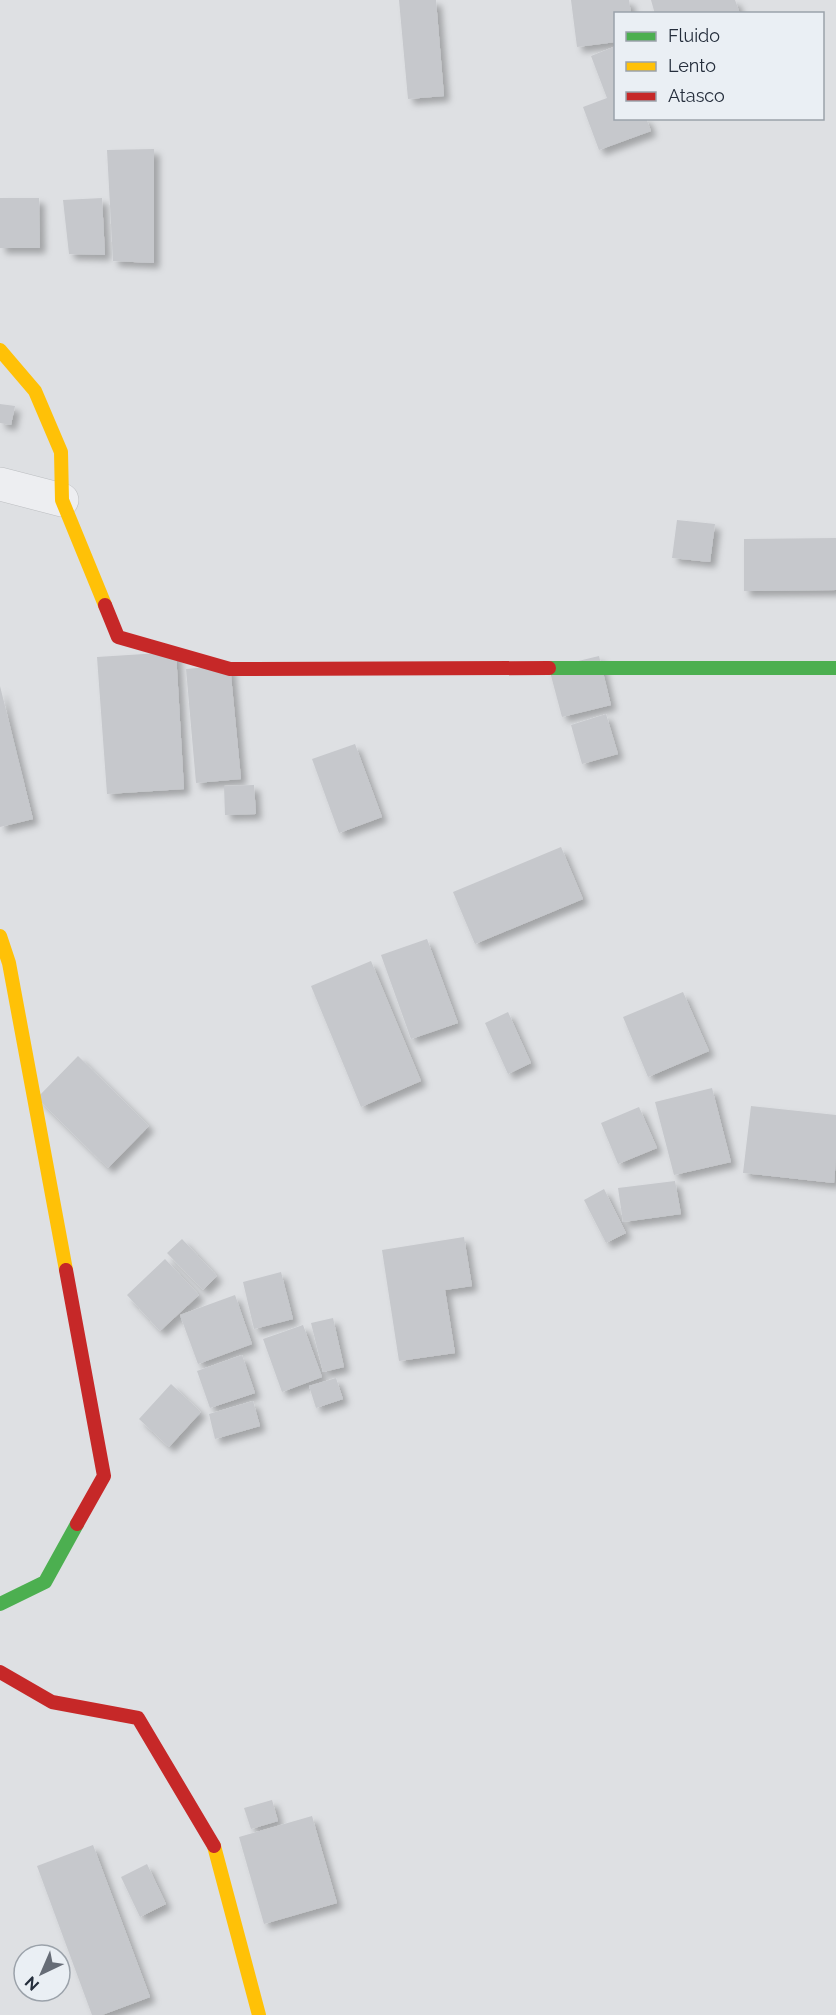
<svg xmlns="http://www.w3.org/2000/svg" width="836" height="2015" viewBox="0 0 836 2015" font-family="Raleway,sans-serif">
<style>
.building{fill:#c6c8cc;filter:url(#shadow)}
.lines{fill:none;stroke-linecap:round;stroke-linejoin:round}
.street-casing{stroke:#bcbec1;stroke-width:34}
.street{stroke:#edeef1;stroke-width:33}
.fast{stroke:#4caf50;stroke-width:14}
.slow{stroke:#ffc107;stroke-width:14}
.jam{stroke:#c62828;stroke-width:14}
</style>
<defs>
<filter id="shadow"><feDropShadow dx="5.5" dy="5.5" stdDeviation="3" flood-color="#0004"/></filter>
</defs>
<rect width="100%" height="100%" fill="#dee0e3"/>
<!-- building -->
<path class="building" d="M399,0H436L444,96L408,99Z
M571,0H629L631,14H616V42L577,47Z
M651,0H735L740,14H655Z
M616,46V118H646L651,131L599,150L583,107L607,98L591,56Z
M154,149V263L113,261L107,150Z
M0,198H39L40,248H0Z
M102,198L105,255L69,254L63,200Z
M0,404L15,406L11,425L0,423Z
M677,520L715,524L710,562L672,558Z
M836,538V590L744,591V539Z
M176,652L184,789L107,794L97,657Z
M599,656L611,705L562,717L549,668Z
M230,665L241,779L196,783L186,669Z
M0,686L33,819L0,827Z
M606,714L618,754L582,764L571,725Z
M355,744L382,817L339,833L312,759Z
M254,785L256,814L225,815L224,786Z
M561,847L583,899L475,944L453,892Z
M427,939L458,1023L411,1039L381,955Z
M371,961L421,1081L361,1107L311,986Z
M683,992L709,1051L648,1077L623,1017Z
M508,1012L531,1063L508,1074L485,1023Z
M78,1056L149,1126L108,1168L37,1098Z
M712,1088L731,1162L674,1175L655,1102Z
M751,1106L836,1115V1159L834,1183L743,1173Z
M639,1107L657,1148L618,1164L601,1123Z
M675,1181L681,1214L623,1222L618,1188Z
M604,1189L626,1233L606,1243L584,1200Z
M464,1237L472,1286L445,1290L455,1353L399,1361L382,1250Z
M182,1239L217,1276L203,1290L167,1253Z
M165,1259L199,1295L160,1331L127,1295Z
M281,1272L293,1319L254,1329L243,1282Z
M235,1295L252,1344L198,1364L180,1315Z
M333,1318L344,1367L323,1372L311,1323Z
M303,1325L322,1377L282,1392L263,1339Z
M242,1355L255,1393L210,1408L197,1371Z
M336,1378L343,1399L316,1408L309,1386Z
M171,1384L201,1412L169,1447L139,1419Z
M253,1401L260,1426L215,1439L209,1414Z
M272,1800L278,1821L251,1829L244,1808Z
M312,1816L337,1903L264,1924L239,1837Z
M93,1845L150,1997L102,2015H92L37,1866Z
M147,1864L166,1904L140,1917L121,1877Z"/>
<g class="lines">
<!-- street casing -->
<g class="street-casing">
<path id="street" d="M0,484L62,500"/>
</g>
<!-- street -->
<use href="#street" class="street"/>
<!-- fast -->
<path class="fast" d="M549,668H836
M0,1604L45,1582L77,1524"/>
<!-- slow -->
<path class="slow" d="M0,350L35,391L61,452L62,500L105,605
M0,936L9,963L66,1270
M214,1846L259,2015"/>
<!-- jam -->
<path class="jam" d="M105,605L118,637L230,669L549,668
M66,1270L104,1476L77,1524
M0,1672L52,1702L138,1718L214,1846"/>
</g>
<!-- legend -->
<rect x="614" y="12" width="210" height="108" fill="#eaeff4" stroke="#9ba2aa" stroke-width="1.5"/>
<rect x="626" y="32" width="30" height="9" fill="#4caf50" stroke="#9ba2aa" stroke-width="1.5"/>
<text x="668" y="42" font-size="18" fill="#252e3c">Fluido</text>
<rect x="626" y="62" width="30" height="9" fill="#ffc107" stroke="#9ba2aa" stroke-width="1.5"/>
<text x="668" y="72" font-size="18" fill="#252e3c">Lento</text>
<rect x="626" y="92" width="30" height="9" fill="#c62828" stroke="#9ba2aa" stroke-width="1.5"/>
<text x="668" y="102" font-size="18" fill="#252e3c">Atasco</text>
<!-- north arrow -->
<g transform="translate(42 1973) rotate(224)"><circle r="28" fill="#eaeff4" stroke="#9ba2aa" stroke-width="1.5"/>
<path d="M0-4.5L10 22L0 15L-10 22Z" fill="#666c76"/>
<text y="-9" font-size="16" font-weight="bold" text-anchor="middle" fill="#252e3c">N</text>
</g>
</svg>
